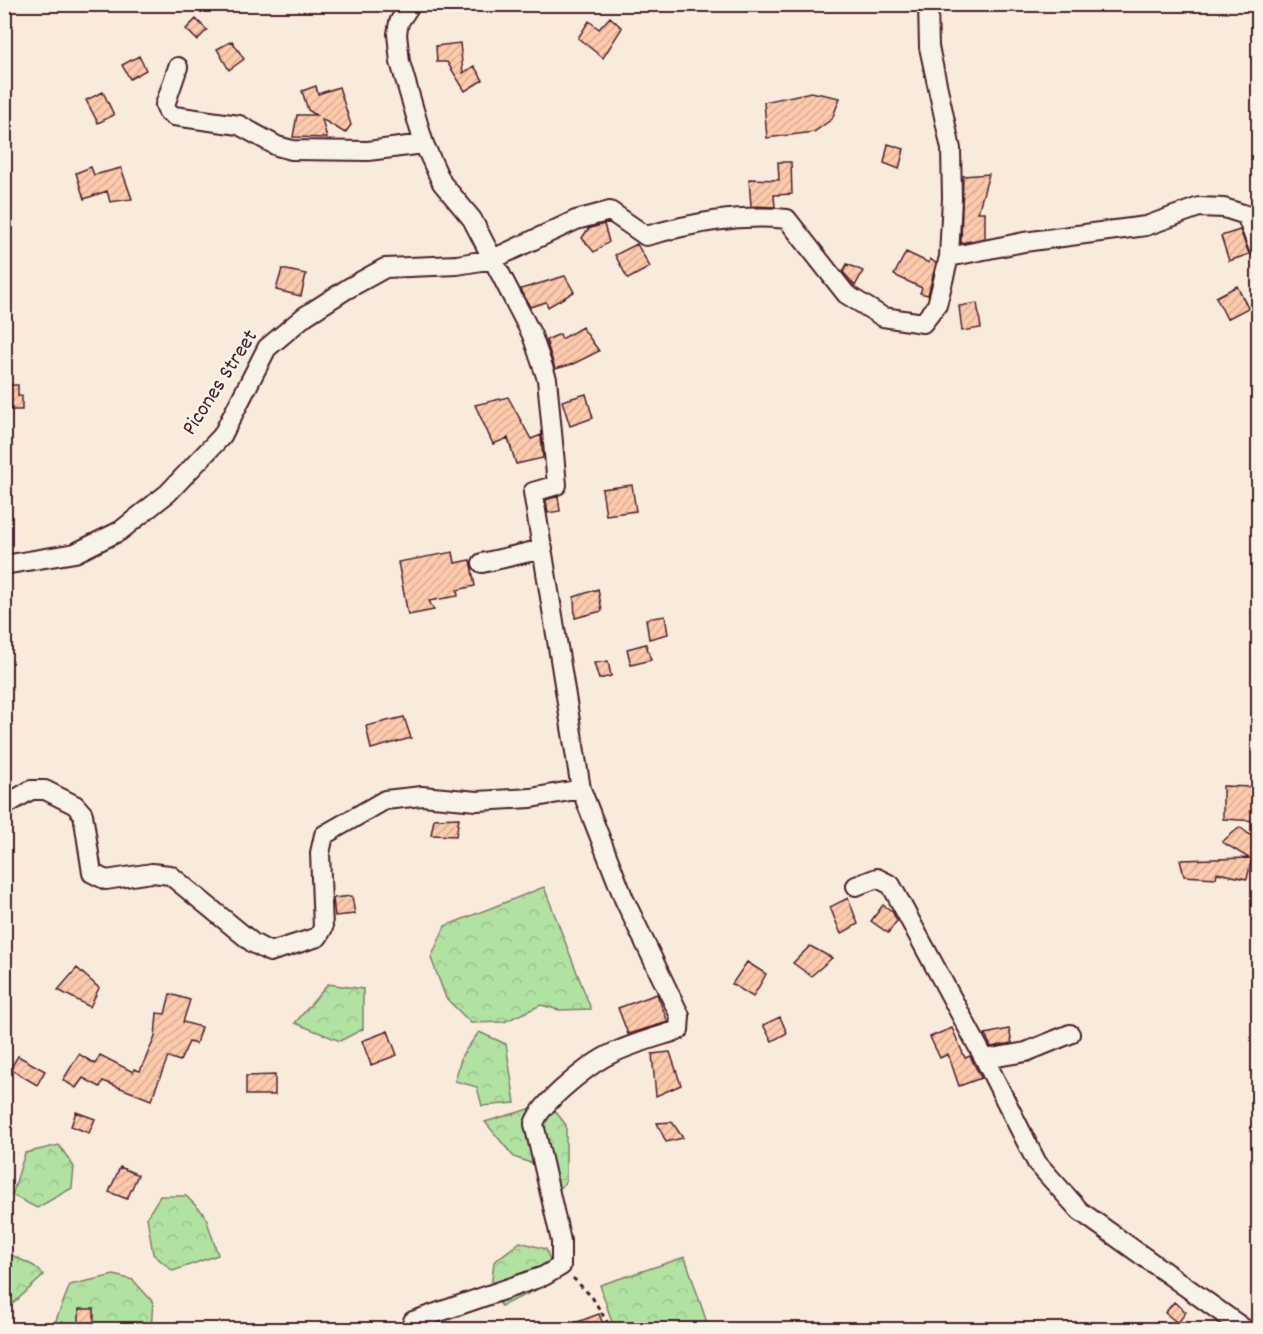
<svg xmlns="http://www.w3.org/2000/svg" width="1263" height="1334" viewBox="0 0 1263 1334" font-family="Dekko,sans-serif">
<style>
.forest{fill:url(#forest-crowns);stroke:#7d8066;stroke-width:1.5}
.building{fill:url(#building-hatch);stroke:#4a1f2b;stroke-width:1.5}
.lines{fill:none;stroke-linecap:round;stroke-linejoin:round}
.minor-casing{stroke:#4a1f2b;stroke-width:22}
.path{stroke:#4a1f2b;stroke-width:3;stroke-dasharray:4.5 4.5;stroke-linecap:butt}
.minor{stroke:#f7f3e8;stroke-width:18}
.labels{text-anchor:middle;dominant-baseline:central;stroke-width:5;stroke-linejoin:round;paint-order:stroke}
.street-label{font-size:22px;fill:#4a1f2b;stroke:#f7f3e8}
</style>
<defs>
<pattern id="forest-crowns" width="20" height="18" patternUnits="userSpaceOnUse" patternTransform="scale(1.5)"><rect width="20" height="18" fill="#b0e2a2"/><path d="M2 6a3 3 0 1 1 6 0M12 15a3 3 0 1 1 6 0" fill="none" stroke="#99c18c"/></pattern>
<pattern id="building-hatch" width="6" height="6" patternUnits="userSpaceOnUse" patternTransform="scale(1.5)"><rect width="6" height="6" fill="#fccaac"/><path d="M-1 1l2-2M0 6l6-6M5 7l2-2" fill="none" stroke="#daad94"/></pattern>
</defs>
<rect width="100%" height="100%" fill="#f8ebdc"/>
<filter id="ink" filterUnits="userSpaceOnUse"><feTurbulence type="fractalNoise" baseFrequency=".0167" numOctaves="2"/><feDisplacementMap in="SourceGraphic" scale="12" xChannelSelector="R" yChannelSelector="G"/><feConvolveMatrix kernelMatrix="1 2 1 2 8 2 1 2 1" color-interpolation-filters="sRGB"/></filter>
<g filter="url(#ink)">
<!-- forest -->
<path class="forest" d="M544,887L591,1009L559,1010L541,1005L504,1022L471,1023L446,998L431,958L445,926Z
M328,984L363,989V1029L340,1041L295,1023Z
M479,1032L506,1044L515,1103L482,1106L477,1087L455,1081L462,1055Z
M549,1103L566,1125V1181L550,1202L539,1166L514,1157L485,1122Z
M59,1145L74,1167L72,1188L37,1208L12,1195L25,1153Z
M160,1196H186L205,1215L218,1255L173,1271L153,1254L147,1217Z
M520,1242L546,1249L555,1275L534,1291L501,1306L491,1288L494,1262Z
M5,1252L34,1266L44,1275L5,1311Z
M685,1257L709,1329H614L600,1285Z
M114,1275L133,1280L153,1302L151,1329L52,1330L70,1285Z"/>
<!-- building -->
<path class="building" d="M610,17L622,28L603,58L578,38L589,21L599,29Z
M196,19L207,30L197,40L186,29Z
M232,41L244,59L229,70L217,49Z
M460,43L463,73L474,66L483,80L465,91L447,62H437L436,46Z
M139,56L146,70L130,79L122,65Z
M316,86L318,94L339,87L351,125L345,133L322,119L327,138L293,137L297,115H316L308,110L302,91Z
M103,92L114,115L98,123L86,100Z
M811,92L840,98L832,119L814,132L767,138L764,102Z
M888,144L904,149L899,169L884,163Z
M778,162H791L792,194L774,195L775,207L751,206L749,179L779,180Z
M91,167L94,175L121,168L132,199L110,202L107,191L84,199L76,173Z
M989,174L978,212H985V238L961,243L963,176Z
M604,224L609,242L594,252L582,238L588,229Z
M1240,230L1249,254L1229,261L1221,236Z
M637,244L650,267L628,279L615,255Z
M906,252L929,263L930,259L936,263L928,295L920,293L922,288L894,275Z
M847,264L863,271L855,286L843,272Z
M282,269L306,274L301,296L276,290Z
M565,276L574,292L548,307L546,302L530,307L521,289Z
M1237,286L1248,308L1227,319L1216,297Z
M977,303L981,328L962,331L959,306Z
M582,327L599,351L573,364L555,369L546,340L560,334L562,339Z
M5,385H18V396H22V410H4Z
M586,394L593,418L570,426L562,401Z
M508,397L531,439L541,435L543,458L516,464L508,438L493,444L475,405Z
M632,485L636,511L606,515L602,489Z
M558,496L560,511L548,513L546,500Z
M453,552L455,563L470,560L475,586L457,590L458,596L429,601L434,610L408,615L398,562Z
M598,589L602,611L575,618L574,597Z
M665,616L668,634L649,639L646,619Z
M646,644L651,660L631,665L627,649Z
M608,661L611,676L599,679L594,663Z
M404,717L411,738L371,749L366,726Z
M1223,786L1253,787L1258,821L1223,819Z
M459,818L456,836L431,835L434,819Z
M1240,827L1256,840L1247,879L1217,873L1216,878L1184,876L1180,860L1249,858L1222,842Z
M352,896L355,914L335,916L333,898Z
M848,898L858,924L841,934L830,907Z
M883,905L892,911L897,921L888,933L871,921Z
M810,946L832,958L811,976L793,963Z
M747,962L766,974L753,997L732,984Z
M77,968L99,988L90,1007L58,990Z
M170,994L190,1000L183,1022L201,1027L196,1044L189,1042L180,1061L168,1057L151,1100L103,1081L100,1087L83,1078L76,1088L63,1080L79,1054L95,1064L100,1055L133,1072L134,1069L140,1071L155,1037L157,1013L165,1014Z
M657,994L668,1022L628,1034L618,1008Z
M780,1017L787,1033L772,1041L763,1025Z
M952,1028L965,1058L970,1056L981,1078L959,1086L948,1054L940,1058L930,1037Z
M1009,1029L1012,1043L991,1047L985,1034Z
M388,1031L397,1055L371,1065L362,1041Z
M670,1052L681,1085L656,1096L652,1054Z
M18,1056L45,1071L37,1085L10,1069Z
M275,1075V1095H246V1076Z
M76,1112L95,1119L89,1133L71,1126Z
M672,1122L683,1138L666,1142L657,1123Z
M120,1167L138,1175L127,1199L109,1192Z
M1174,1302L1186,1312L1178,1323L1165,1313Z
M79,1309H94V1329H79Z
M599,1314L605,1329H561V1328Z"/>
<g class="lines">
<!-- minor casing -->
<g class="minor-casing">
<path id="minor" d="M411,4L399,22L397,34L400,62L424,144L442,183L472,219L532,335L547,379L557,485L533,492L581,789L624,899L680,1016L679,1030C657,1037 634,1043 613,1053C592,1062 540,1103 534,1124L561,1241V1266L544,1276L413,1321
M178,67L165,105L168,112L174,116L239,125L277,146L292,150L368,151L424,144
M949,257L1024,242L1146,226L1199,207L1224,208L1246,215L1258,247
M482,563L543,549
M4,565L75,553L120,531L168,493L222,436L267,348L305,316L347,289L385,268L457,265L493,259L576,220L610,211L646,236C693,223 738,214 787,219L846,294L883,317L923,323L937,305L949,257L952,198L951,149L929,47L928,4
M4,806L31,790H45L75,805L83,814L92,873L106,880L152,873L170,875L253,943L270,952L318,937L323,928L320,853L324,835L385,800L422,796L477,801L531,798L581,789
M856,886L877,878L891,885L983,1056L1037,1163L1080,1211L1246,1330
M985,1059L1026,1052L1070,1034"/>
</g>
<!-- path -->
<path class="path" d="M573,1278L592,1297L612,1330"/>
<!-- minor -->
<use href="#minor" class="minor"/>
</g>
</g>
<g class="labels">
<!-- street labels -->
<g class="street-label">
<text transform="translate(221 383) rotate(-57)">Picones Street</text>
</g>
</g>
<!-- margin -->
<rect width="1263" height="1334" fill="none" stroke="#f7f3e8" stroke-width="24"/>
<rect x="12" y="12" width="1239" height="1310" fill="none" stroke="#4a1f2b" stroke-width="2" filter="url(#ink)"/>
</svg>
